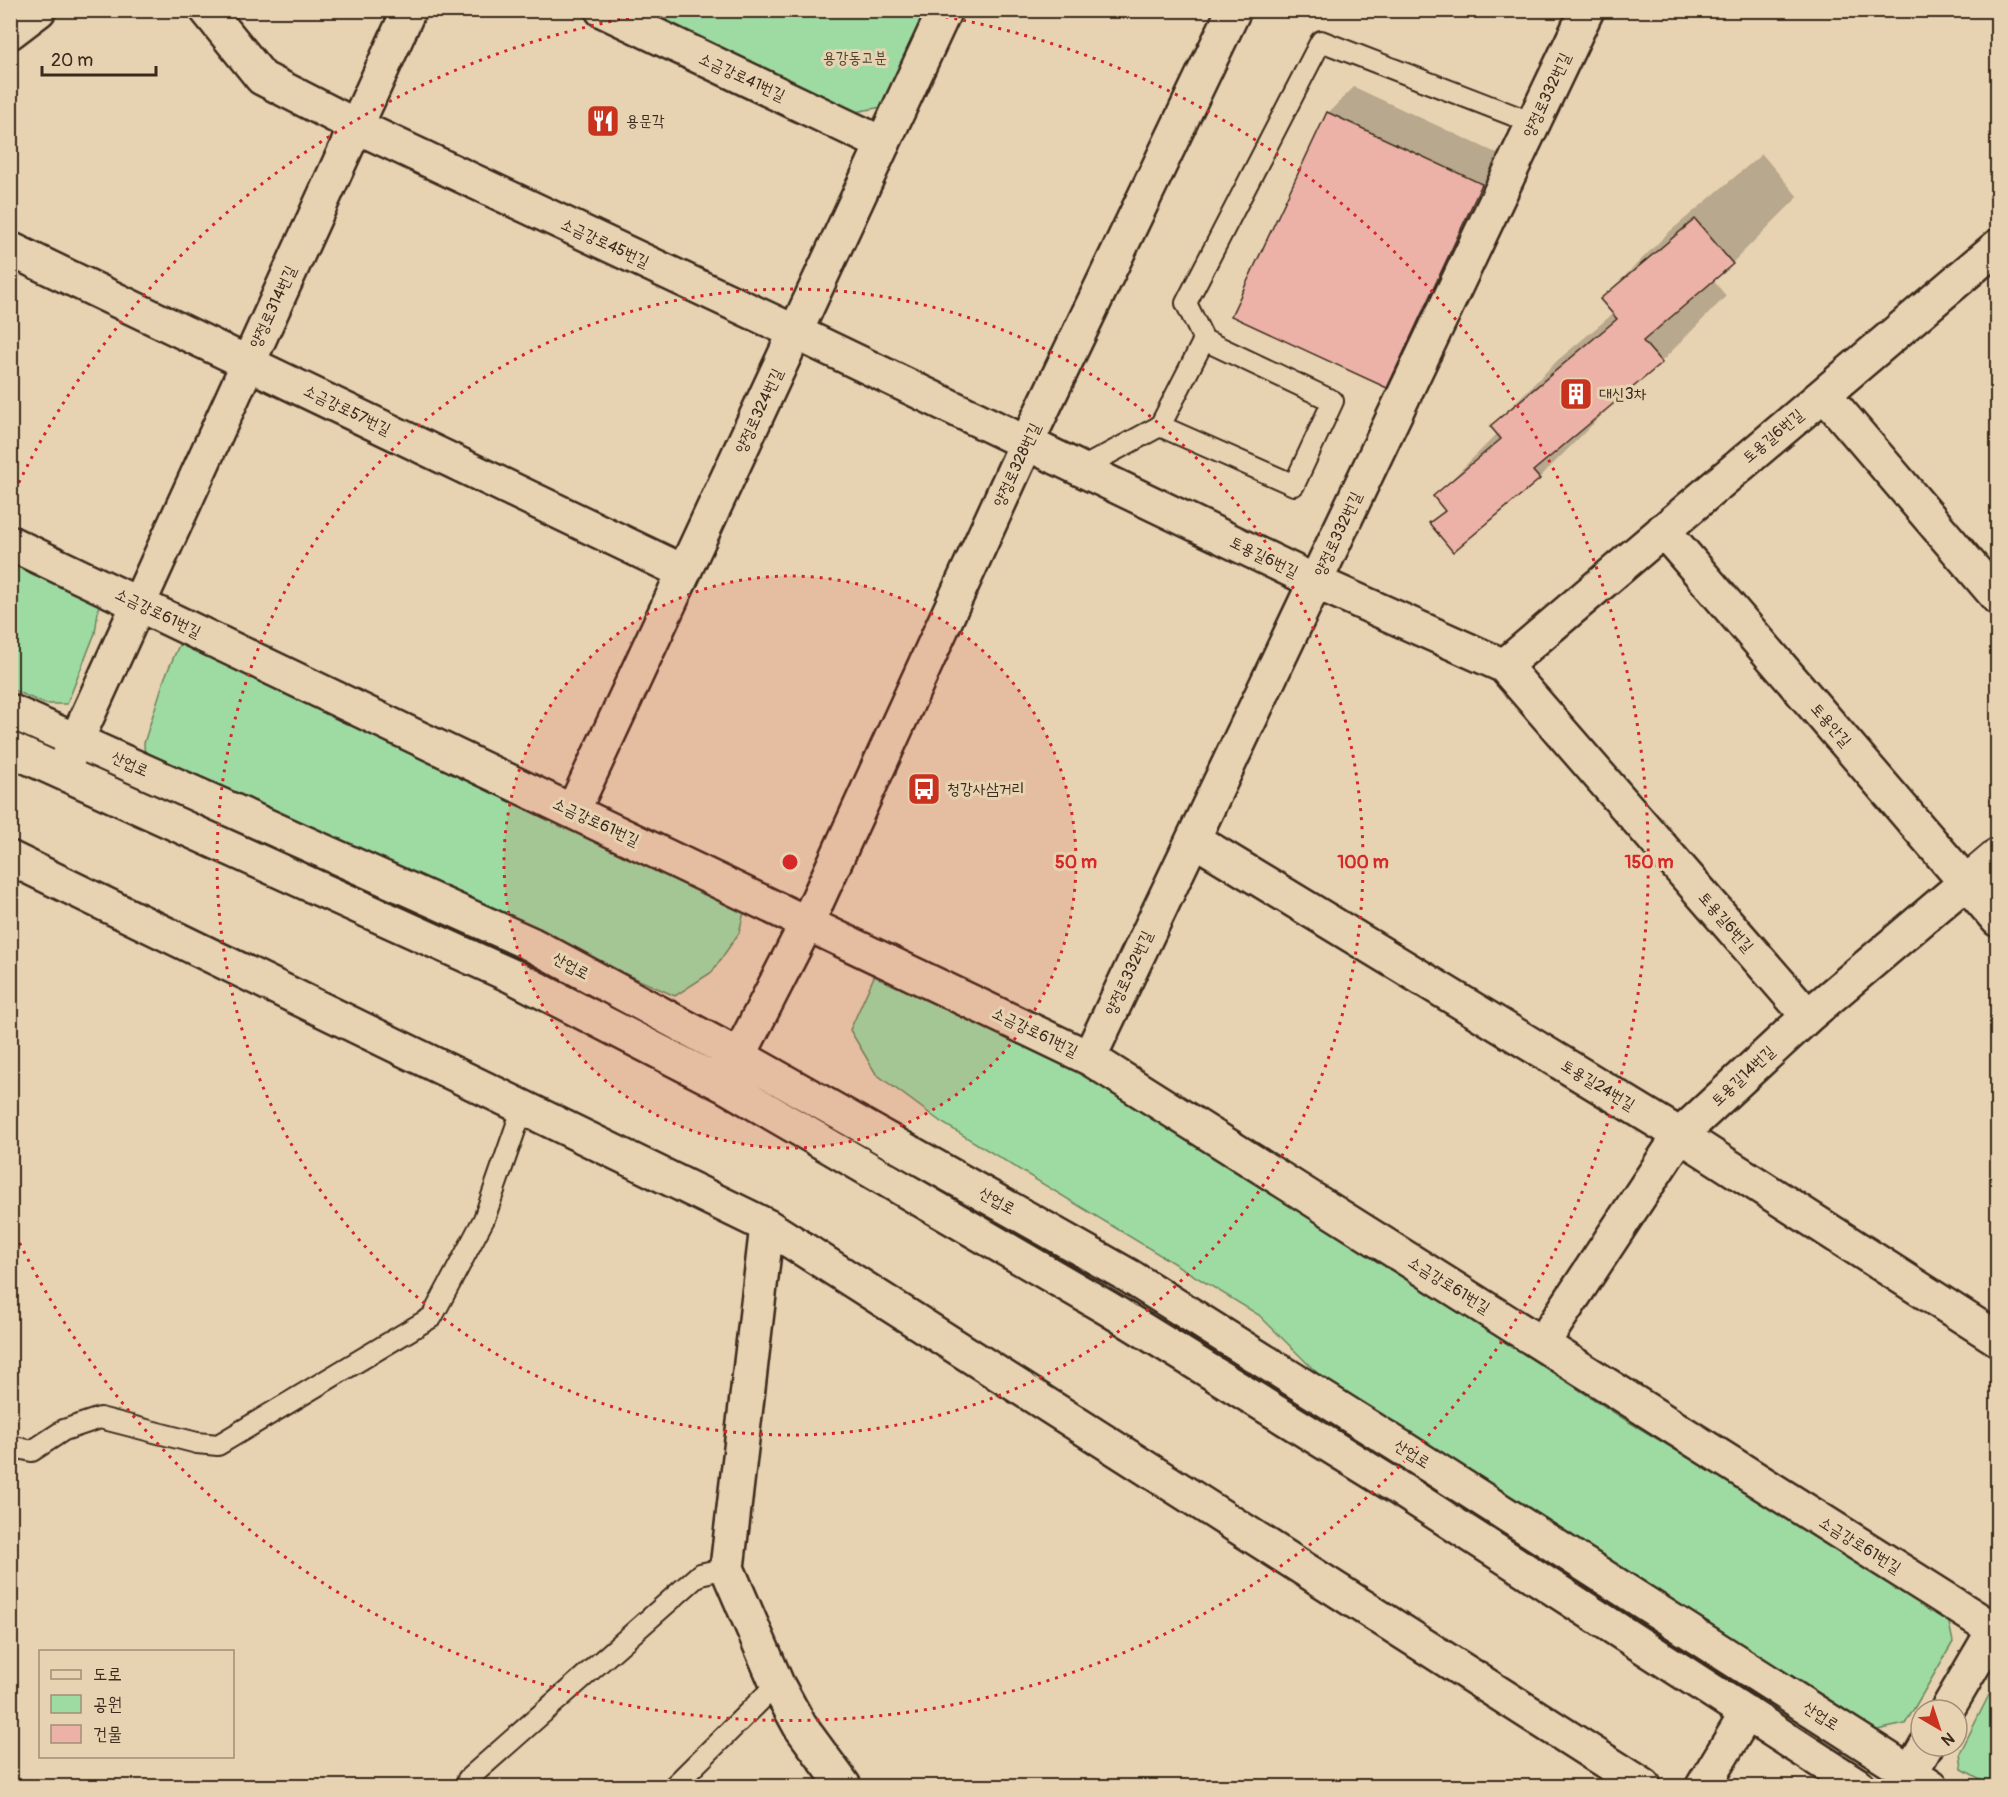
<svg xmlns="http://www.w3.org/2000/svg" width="2008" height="1797" viewBox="0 0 2008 1797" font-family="Pangolin,'Poor Story',sans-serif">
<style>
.green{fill:#9edba3;stroke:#6c8260;stroke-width:1.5}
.shadow{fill:#0003}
.building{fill:#ecb2a7;stroke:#3b2a1e;stroke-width:1.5}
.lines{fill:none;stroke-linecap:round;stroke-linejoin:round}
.lane-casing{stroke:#3b2a1e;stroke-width:24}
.street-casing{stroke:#3b2a1e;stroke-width:38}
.secondary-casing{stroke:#3b2a1e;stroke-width:38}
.lane{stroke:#e7d2b1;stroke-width:20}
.street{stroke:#e7d2b1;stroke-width:33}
.secondary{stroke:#e7d2b1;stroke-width:33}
.ring{fill:none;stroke:#d62828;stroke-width:3;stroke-dasharray:3 6}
.labels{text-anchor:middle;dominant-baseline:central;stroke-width:6;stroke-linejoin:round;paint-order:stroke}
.park-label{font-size:16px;fill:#4a4532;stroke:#e7d2b1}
.street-label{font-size:16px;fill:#3b2a1e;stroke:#e7d2b1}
.poi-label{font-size:16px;fill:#3b2a1e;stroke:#e7d2b1;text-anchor:start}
.centre{fill:#d62828;stroke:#e7d2b1;stroke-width:3}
.ring-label{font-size:18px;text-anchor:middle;font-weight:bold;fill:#d62828;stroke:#e7d2b1;stroke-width:6;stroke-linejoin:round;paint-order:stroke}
</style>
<rect width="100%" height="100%" fill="#e7d2b1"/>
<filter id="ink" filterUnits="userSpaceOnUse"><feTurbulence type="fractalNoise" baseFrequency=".0167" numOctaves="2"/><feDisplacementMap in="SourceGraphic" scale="12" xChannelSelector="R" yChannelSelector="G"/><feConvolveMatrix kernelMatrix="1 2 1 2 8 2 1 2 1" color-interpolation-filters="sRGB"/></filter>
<g filter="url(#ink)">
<!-- green -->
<path class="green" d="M648,11H931L887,106L855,112Z
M10,562L99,604L95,633L67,704H45L11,689Z
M195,644L746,904L739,933L712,972L675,996L145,760L144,743L165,677L179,645Z
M877,970L1083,1067L1624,1419L1947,1613L1953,1642L1905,1724L1868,1732L1334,1390L1259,1315L941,1122L876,1074L850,1030Z
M1997,1685L1998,1786H1993L1962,1769L1960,1753L1993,1687Z"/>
<!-- shadow -->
<path class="shadow" d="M1354,87L1507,158L1412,361L1386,387L1328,113Z
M1762,154L1798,197L1732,263L1713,280L1726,296L1661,362L1603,410L1605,412L1539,478L1431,523L1446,509L1435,496L1498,433L1492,426L1558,360L1614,313L1602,299L1668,233Z"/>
<!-- building -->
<path class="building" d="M1327,112L1482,184L1387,388L1231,316Z
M1695,219L1733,264L1643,341L1662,363L1533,471L1540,479L1453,552L1429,523L1445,511L1433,496L1501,439L1490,426L1617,319L1600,299Z"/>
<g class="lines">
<!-- lane casing -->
<g class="lane-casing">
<path id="lane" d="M1160,426L1204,340
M1082,468L1160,426L1294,485L1333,401L1204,340L1186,303L1321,41L1533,123
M10,1446L32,1451L64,1430L100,1418L197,1443L218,1445L432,1317L484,1219L523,1107
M468,1779L700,1574L727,1568
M674,1786L777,1684"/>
</g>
<!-- street casing -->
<g class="street-casing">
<path id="street" d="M207,10L262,78L356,126L795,332L1316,582L1504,666L1998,246
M602,10L883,144
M10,32L39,10
M10,249L684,572
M1824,394L1998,598
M1663,530L1998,920
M10,543L1089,1058L1998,1632
M1504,666L1808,1016
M62,772L409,10
M573,811L945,10
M1193,839L1680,1135L1998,1339
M10,858L767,1226L1644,1786
M1089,1058L1587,10
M767,1226L727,1568L777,1684L800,1726L844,1786
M1542,1344L1680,1135L1808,1016L1998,855
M1947,1710L1998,1623
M1910,1774L1926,1746
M1703,1786L1747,1713"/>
</g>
<!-- secondary casing -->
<g class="secondary-casing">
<path id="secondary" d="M10,711L531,944L739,1056L1129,1276L1407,1451L1931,1786
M10,749L512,976L724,1085L1109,1309L1395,1486L1859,1786
M728,1077L807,923L1027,442L1234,10"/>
</g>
<!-- lane -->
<use href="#lane" class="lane"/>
<!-- street -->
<use href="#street" class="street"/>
<!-- secondary -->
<use href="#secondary" class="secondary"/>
</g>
</g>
<!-- distance rings -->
<circle cx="790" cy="862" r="286" fill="#d62828" fill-opacity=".12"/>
<g class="ring">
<circle cx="790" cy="862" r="286"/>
<circle cx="790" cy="862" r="573"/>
<path d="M11 499A859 859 0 0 1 670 11M910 11A859 859 0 1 1 11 1225"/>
</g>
<!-- icons -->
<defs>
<g id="restaurant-square" transform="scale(1.725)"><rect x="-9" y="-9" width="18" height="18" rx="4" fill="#c8321e" stroke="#e7d2b1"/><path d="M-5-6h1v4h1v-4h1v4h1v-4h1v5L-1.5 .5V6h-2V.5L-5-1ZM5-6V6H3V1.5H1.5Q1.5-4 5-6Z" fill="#fff"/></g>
<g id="building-square" transform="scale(1.725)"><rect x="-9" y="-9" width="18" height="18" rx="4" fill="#c8321e" stroke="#e7d2b1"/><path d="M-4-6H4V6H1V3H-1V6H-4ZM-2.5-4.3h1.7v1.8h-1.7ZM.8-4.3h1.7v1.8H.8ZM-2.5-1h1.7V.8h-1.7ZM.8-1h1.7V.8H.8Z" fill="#fff"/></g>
<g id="bus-square" transform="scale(1.725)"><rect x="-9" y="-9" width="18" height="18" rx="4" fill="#c8321e" stroke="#e7d2b1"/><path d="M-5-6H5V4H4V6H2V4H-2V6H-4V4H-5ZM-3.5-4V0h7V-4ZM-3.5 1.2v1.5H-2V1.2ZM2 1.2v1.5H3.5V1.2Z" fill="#fff"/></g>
</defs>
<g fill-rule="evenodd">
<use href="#restaurant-square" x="603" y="121"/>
<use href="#building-square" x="1576" y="394"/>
<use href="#bus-square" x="924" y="789"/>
</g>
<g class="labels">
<!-- park labels -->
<g class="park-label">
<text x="855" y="58">용강동고분</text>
</g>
<!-- street labels -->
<g class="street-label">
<text transform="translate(742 77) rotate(25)">소금강로41번길</text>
<text transform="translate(1547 95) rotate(-65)">양정로332번길</text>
<text transform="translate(605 243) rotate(25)">소금강로45번길</text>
<text transform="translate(273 307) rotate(-65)">양정로314번길</text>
<text transform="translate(347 410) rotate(26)">소금강로57번길</text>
<text transform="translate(759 411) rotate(-65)">양정로324번길</text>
<text transform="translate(1773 436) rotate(-40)">토용길6번길</text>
<text transform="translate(1017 465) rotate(-65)">양정로328번길</text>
<text transform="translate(1338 534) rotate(-65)">양정로332번길</text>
<text transform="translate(1264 557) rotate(26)">토용길6번길</text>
<text transform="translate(158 613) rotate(26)">소금강로61번길</text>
<text transform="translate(1831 725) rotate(49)">토용안길</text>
<text transform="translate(130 764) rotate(24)">산업로</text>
<text transform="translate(596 822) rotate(25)">소금강로61번길</text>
<text transform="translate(1726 922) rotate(49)">토용길6번길</text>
<text transform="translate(571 966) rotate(28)">산업로</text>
<text transform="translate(1129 973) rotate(-65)">양정로332번길</text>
<text transform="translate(1035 1032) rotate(26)">소금강로61번길</text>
<text transform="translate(1743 1076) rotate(-43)">토용길14번길</text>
<text transform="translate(1598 1085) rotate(31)">토용길24번길</text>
<text transform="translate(997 1201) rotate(29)">산업로</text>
<text transform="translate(1449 1285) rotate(32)">소금강로61번길</text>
<text transform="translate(1412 1454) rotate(32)">산업로</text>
<text transform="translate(1860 1545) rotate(32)">소금강로61번길</text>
<text transform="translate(1821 1716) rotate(33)">산업로</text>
</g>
<!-- poi labels -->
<g class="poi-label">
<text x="626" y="121">용문각</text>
<text x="1599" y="394">대신3차</text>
<text x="947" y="789">청강사삼거리</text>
</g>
</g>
<circle cx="790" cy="862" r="9" class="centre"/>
<g class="ring-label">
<text x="1076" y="868">50 m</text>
<text x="1363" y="868">100 m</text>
<text x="1649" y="868">150 m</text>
</g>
<!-- margin -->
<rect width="2008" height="1797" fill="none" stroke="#e7d2b1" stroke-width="36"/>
<rect x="18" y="18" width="1972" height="1761" fill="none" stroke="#3b2a1e" stroke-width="2" filter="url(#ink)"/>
<!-- legend -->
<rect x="39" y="1650" width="195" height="108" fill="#e7d2b1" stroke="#a28f76" stroke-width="1.5"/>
<rect x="51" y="1670" width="30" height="9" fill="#e7d2b1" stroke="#a28f76" stroke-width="1.5"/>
<text x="93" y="1680" font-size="18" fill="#3b2a1e">도로</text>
<rect x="51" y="1695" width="30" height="18" fill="#9edba3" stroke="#a28f76" stroke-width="1.5"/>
<text x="93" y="1710" font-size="18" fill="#3b2a1e">공원</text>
<rect x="51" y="1725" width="30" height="18" fill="#ecb2a7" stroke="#a28f76" stroke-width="1.5"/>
<text x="93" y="1740" font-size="18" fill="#3b2a1e">건물</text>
<!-- north arrow -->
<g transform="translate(1939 1728) rotate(141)"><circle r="28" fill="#e7d2b1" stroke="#a28f76" stroke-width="1.5"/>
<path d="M0-4.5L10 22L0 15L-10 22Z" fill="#c8321e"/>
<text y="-9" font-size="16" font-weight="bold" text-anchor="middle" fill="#3b2a1e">N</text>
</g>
<!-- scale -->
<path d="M42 66v9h114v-9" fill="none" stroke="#3b2a1e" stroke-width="3"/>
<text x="51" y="66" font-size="18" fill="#3b2a1e" stroke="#e7d2b1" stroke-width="4.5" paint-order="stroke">20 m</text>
</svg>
